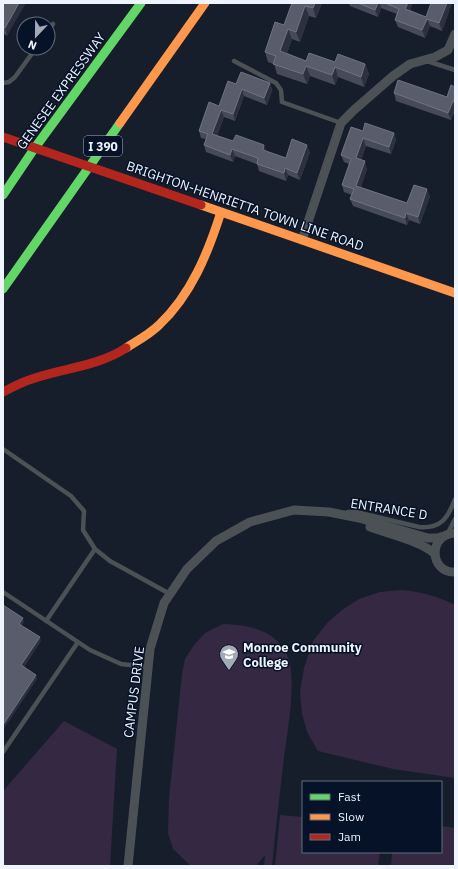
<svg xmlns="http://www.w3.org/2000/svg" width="458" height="869" viewBox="0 0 458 869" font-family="'IBM Plex Sans',sans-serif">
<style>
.green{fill:#342843}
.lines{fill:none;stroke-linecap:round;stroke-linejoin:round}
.lane{stroke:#4c5155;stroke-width:4.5}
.street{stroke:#4c5155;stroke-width:9}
.fast{stroke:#63d668;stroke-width:9}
.slow{stroke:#ff974d;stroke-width:9}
.jam{stroke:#b3261e;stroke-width:9}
.wall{fill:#474a59}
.shaded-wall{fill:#2c313f}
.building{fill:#595c6b;stroke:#707482}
.labels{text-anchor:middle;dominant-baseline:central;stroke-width:3;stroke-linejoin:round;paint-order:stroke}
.shield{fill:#061228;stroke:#a9b1be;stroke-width:1}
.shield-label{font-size:12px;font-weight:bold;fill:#eff5ff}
.street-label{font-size:13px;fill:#eff5ff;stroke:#061228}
.poi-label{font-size:13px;font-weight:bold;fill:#eff5ff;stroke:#061228;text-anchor:start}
</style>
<rect width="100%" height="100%" fill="#171e2b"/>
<!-- green -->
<path class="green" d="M402,590C422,592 437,596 455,605V778L393,769L318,751L308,734L302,714L300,692L304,668L313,641L328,622L342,610L359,599L380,592Z
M223,624C248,625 275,629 287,655C298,679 286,739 283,766C279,800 275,833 272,866H264L265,855L256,866H191L173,849L168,833L169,798L182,674L185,659L194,645L205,633Z
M64,721L117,749L110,866H3V791Z
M280,815L303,817V852H380L378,866H275Z
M441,826L455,828V866H391L392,852H441Z"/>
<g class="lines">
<!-- lane -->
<path class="lane" d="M48,31L53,24
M234,61L276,83L281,90L282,102L341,123
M427,61L455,70
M3,83L9,82L15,77L36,48
M3,449L71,496L84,511L83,530L95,549L110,561L170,594
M348,512H356L419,527C441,529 448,518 455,499
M448,533L455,519
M3,592L90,650L121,664L149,667
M46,621L95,549
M3,752L78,642"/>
<!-- street -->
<path class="street" d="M302,240L341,123L354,110L393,76L410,64L435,57L448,50L455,34
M370,527C387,533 423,542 435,554
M455,533C428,534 429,573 455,572
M128,866L150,649L164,603L187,569L216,541L250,522L294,510L329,512L359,518L428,538H438L444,536"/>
<!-- fast -->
<path class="fast" d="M3,195L34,149L141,3
M3,289L120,123"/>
<!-- slow -->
<path class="slow" d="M120,123L205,3
M201,205L455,293
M126,348C137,341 150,334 159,325C191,295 208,253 221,212"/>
<!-- jam -->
<path class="jam" d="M3,137L201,205
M3,392C11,388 20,383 29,380C61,368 97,367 126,348"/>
</g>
<!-- wall -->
<path class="wall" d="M3,3L7,36L3,33Z
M292,3H322L316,18L309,16L300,42L292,39L287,53L306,61L365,64L369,74L364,87L338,77L335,85L310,76L307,84L277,74L274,64L268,62L265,52L284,25Z
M349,3H412V5L410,10L426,17L452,3L442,31L430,26L425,38L398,27L395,20L397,14L381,8L378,17L350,6Z
M270,83L272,90L267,105L244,96L235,121L224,117L217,136L233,141L267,152L286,158L310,152L300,180L288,175L286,181L259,171L257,164L235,156L233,162L206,152L204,145L206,139L201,138L199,131L236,84Z
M455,87V109L451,120L396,101L394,93L447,97Z
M363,131L394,133L396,140L391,154L366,146L361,160L367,169L361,187L407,203L430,196L420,224L409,220L407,225L353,206L350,199L352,195L344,192L342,185L349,164L344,162L341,155Z"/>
<!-- shaded-wall -->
<path class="shaded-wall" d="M19,3H26L7,36L5,28Z
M315,3H322L316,18L313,8Z
M378,3H380L381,8L378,17L375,10Z
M408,3H412V5L408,16L405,9Z
M447,3H452L442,31L439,23Z
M305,6L309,16L300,42L296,32Z
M427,19L430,26L425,38L422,30Z
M288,29L292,39L284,61L280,51Z
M365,64L369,74L364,87L361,77Z
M306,66L310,76L307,84L303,74Z
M335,67L338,77L335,85L332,75Z
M270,83L272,90L267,105L264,98Z
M242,89L244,96L235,121L233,114Z
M453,101L455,109L451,120L448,113Z
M221,110L224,117L215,141L212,134Z
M394,133L396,140L391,154L389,147Z
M363,138L366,146L359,166L356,158Z
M264,145L267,152L263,150Z
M307,145L310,152L300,180L297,173Z
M232,149L235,156L233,162L230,155Z
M365,161L367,169L359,193L356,186Z
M285,168L288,175L286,181L284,173Z
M427,189L430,196L420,224L418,217Z
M406,213L409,220L407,225L405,218Z
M23,618L24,622L21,627L19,624Z
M40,637L41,641L23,669L21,665Z
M36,675L37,679L3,730V725Z"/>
<!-- building -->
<path class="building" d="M3,3H19L5,28L3,27Z
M292,3H315L313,8L305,6L296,32L288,29L280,51L306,61L309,53L335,62L338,54L365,64L361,77L335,67L332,75L306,66L303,74L273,64L276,56L265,52L275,22L284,25Z
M358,3H378L375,10Z
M385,3H408L405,9L426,17L431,3H447L439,23L427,19L422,30L395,20L399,9Z
M241,72L270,83L264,98L242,89L233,114L221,110L212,134L233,141L236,135L264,145L263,150L286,158L292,139L307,145L297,173L285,168L284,173L257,164L258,158L232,149L230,155L204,145L208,134L199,131L209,102L219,106L228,81L236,84Z
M398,80L447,97L451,85L455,87V102L453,101L448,113L394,93Z
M365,123L394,133L389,147L363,138L356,158L365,161L356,186L407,203L414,185L427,189L418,217L406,213L405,218L350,199L354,189L342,185L351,159L341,155L351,127L363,131Z
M3,605L23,618L19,624L40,637L21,665L36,675L3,725Z"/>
<!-- icons -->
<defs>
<g id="university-pin" transform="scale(1)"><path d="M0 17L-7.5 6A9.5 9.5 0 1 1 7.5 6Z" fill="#a3aab5" stroke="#061228"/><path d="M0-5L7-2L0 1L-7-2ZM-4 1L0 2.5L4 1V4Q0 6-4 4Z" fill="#fff"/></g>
</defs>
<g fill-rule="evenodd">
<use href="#university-pin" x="229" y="654"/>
</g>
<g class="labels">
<!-- shield labels -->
<rect class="shield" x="84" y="136" width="38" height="20" rx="3"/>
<g class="shield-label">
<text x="103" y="146">I 390</text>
</g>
<!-- street labels -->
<g class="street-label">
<text transform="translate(61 91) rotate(-54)">GENESEE EXPRESSWAY</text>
<text transform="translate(245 206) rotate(19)">BRIGHTON-HENRIETTA TOWN LINE ROAD</text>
<text transform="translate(389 509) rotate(9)">ENTRANCE D</text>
<text transform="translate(134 692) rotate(-83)">CAMPUS DRIVE</text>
</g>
<!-- poi labels -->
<g class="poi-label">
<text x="243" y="647">Monroe Community<tspan x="243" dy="15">College</tspan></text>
</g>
</g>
<!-- border -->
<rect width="458" height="869" fill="none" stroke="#eff5ff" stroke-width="8"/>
<!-- legend -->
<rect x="302" y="781" width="140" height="72" fill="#061228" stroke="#636d7e"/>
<rect x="310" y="794" width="20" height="6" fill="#63d668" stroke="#636d7e"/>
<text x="338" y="801" font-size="12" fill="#eff5ff">Fast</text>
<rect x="310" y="814" width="20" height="6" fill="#ff974d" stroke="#636d7e"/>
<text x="338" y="821" font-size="12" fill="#eff5ff">Slow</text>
<rect x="310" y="834" width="20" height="6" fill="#b3261e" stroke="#636d7e"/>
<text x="338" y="841" font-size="12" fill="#eff5ff">Jam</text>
<!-- north arrow -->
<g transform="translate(36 36) rotate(202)"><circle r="19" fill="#061228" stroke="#636d7e"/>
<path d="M0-3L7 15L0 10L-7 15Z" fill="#a3aab5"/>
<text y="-6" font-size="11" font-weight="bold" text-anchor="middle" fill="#eff5ff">N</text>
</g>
</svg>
